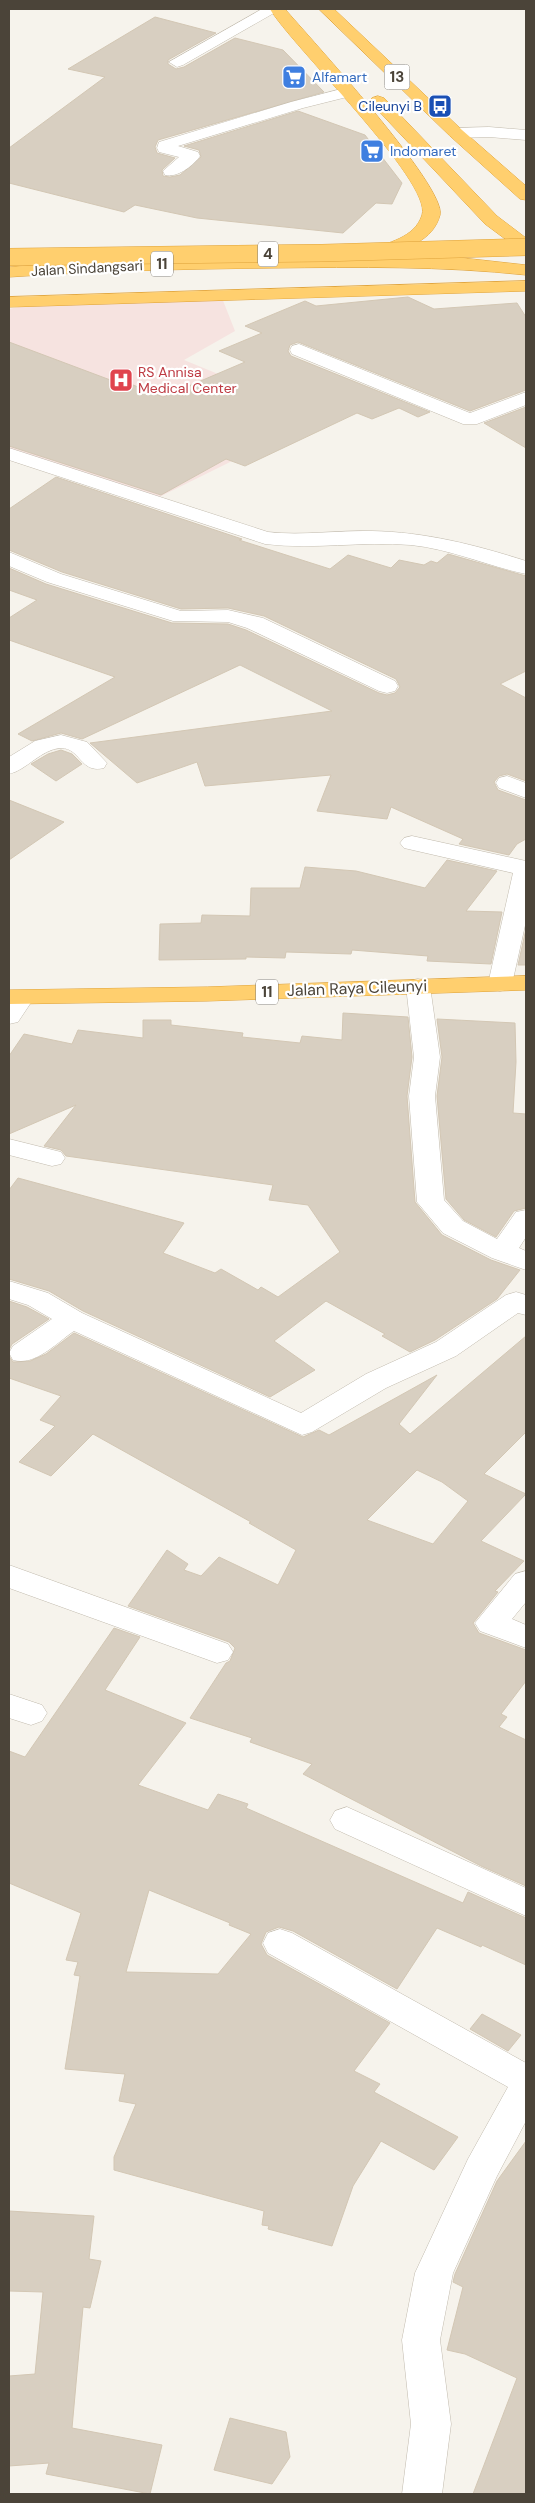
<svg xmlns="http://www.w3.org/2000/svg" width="535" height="2503" viewBox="0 0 535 2503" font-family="'DM Sans',sans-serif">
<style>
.medical{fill:#f6e3e0}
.building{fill:#d8cfc1;stroke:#d3c7b4;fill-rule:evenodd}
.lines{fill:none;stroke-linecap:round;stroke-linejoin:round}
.street-casing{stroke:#c2bbae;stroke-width:1}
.highway-casing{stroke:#e0a43c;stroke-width:1}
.street{fill:#fff;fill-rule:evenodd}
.highway{fill:#ffcf6e;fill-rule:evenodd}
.highway-bridge-casing{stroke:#e0a43c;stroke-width:18;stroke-linecap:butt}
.highway-bridge{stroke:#ffcf6e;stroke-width:17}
.labels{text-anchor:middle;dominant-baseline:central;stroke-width:4.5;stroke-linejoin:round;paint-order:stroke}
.far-shop-label{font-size:14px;fill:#366cbe;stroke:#fff;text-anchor:start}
.far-transit-label{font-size:14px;fill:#164399;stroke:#fff;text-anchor:end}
.far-street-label{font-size:14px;fill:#4b4439;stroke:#fff}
.far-health-label{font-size:14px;fill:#be3a42;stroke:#fff;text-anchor:start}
.shield{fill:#fff;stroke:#817c74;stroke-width:1}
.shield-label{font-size:15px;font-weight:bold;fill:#4b4439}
.street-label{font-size:16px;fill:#4b4439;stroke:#fff}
</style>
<rect width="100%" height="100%" fill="#f6f3ec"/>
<!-- medical -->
<path class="medical" d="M222,298L235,331L184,360L289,403L297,429L145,504L9,460V309L36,303Z"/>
<!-- building -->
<path class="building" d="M155,17L216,33L168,60V64L176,69L184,67L235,38L283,50L324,92L158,140L155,147L157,153L175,158L162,170L163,176L170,177L180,175L201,157L199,150L184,146L298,111L365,135L402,183L392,204L376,203L343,233L197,218L135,205L124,212L9,183V148L105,77L68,69Z
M408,297L434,309L517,303L526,317V390L470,411L298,342L290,345L288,351L291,356L430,412L418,417L399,408L372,419L357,413L245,466L226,459L161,495L9,446V342L129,387L133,385L163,397L245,362L219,351L262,333L245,326L305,301L316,306Z
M526,407V448L484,423Z
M56,477L242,539L239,540L330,569L348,555L391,568L399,560L424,565L431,561L437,563L448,554L526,576V671L500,684L526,698V781L507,774L499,776L494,782L498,790L526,800V839L517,844L509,855L459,844L463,839L391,807L387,819L317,811L331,775L205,786L197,762L137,783L90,743L332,711L240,665L82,739L61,733L32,741L18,734L115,677L9,640V618L37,600L9,590V568L46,584L172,623L228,624L246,630L379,693L387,695L395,693L400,687L396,679L264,616L228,608L181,609L62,572L9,550V509Z
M61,750L72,754L82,764L56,781L31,764L48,754Z
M9,800L64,822L9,860Z
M447,860L497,871L466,911L502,912L491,964L427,961L428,956L352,950L351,954L286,952L285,958L246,957V959L159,960L160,924L201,923L202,915L250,916L251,888H300L305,867L356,871L425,888Z
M526,929V965H518Z
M343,1013L408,1017L412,1057L407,1096L415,1202L442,1235L491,1260L520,1270L497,1299L435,1340L410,1352L382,1336L385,1334L326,1301L274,1341L315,1370L270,1397L83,1311L49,1291L9,1279V1190L18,1178L184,1223L163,1253L215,1273L221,1269L258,1290L261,1287L278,1297L340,1252L308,1205L269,1200L273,1185L66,1156L61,1150L44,1146L76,1105L9,1134V1056L24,1034L72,1044L78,1030L143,1038V1020H171V1025L243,1033L242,1037L300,1043L302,1036L342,1040Z
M437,1019L515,1023L516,1062L513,1113L526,1114V1208L514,1211L496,1237L464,1220L446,1199L437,1096L442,1057Z
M9,1301L27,1307L49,1319L12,1344L9,1350Z
M74,1333L303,1437L319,1430L329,1435L437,1375L399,1424L410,1434L526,1336V1432L484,1474L526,1494L481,1541L524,1561L495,1591L498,1592L473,1623L479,1633L526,1650V1681L501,1714L507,1717L499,1727L526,1740V1886L481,1866L303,1774L312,1764L250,1742L252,1738L190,1718L226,1663L230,1661L235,1648L229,1642L128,1606L167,1550L188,1564L184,1570L201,1576L219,1557L278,1585L296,1550L249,1523L251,1522L93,1434L51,1476L19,1462L55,1426L40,1420L61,1396L9,1378V1356L13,1362L30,1361L46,1354ZM417,1470L442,1482L468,1501L433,1544L367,1520Z
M114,1628L140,1637L105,1690L186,1723L138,1785L208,1810L218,1794L248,1804L246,1808L463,1903L468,1892L526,1918V1965L482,1945L481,1947L437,1928L397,1989L293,1931L279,1927L266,1932L261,1944L267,1955L390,2023L354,2071L380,2084L374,2092L458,2137L434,2170L381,2141L353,2186L332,2246L268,2229L269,2226L262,2225L264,2211L114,2170V2157L136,2104L119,2101L125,2074L65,2069L80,1976L74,1975L78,1962L66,1960L81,1913L9,1883V1751L25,1757ZM149,1890L230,1923L229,1925L251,1934L218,1974L126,1972Z
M482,2014L521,2035L508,2051L470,2029Z
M526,2141V2494H473L517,2378L465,2354L447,2350L463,2287L453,2282L455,2274L497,2181Z
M9,2211L94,2216L89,2259L101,2261L90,2308L83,2307L72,2428L162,2445L150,2494L46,2474L49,2463L9,2466V2376L35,2374L43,2292L9,2291Z
M230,2418L286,2432L290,2457L272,2484L214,2470Z"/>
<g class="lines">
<!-- street casing -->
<g class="street-casing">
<path id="street" d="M262,9H281L183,65L177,67L169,62Z
M349,87L357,92L355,95L303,108L178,146L198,152L200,156C193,166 177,178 165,175L163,171L179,157L159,152L157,148L159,142L291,102Z
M489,127L526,130V140L489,137L456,138L448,133L456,128Z
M299,344L470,413L526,392V405L477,424H463L292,354L290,350L292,346Z
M9,448L268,532C303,536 337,530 372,531C425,532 476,545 526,561V574C487,566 451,549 411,545C362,541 313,550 265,544L9,460Z
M9,552L61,574L181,611L228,610L263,618L395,681L398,686L395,691L387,693L379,691L247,628L228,622L173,621L47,582L9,566Z
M61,735L87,742L107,763L104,768C80,774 81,748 61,748C41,749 27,770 9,774V757L35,741Z
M507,776L526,783V798L499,788L496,783L499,778Z
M412,836L526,861V921L512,984L509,989L500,991L491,989L488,984L513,873L404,848L400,843L404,838Z
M418,979L427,981L430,986L440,1057L435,1096L444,1200L463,1221L497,1239L516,1212L526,1210V1237L519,1248L526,1251V1270L492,1258L443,1233L417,1202L409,1096L414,1057L406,986L409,981Z
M22,991L31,993L34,998L18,1022L9,1024V999L13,993Z
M9,1139L61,1152L65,1158L61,1164L52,1166L9,1155Z
M9,1281L48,1293L82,1313L301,1413L366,1374L436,1342L506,1295L516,1292L526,1295V1315L518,1313L456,1356L386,1388L312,1432L302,1435L74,1331C56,1343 36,1366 13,1360L9,1353L13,1346L52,1319L28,1305L9,1299Z
M9,1565L228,1644L233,1652L228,1660L217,1663L9,1588Z
M526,1571V1602L512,1619L526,1625V1648L480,1631L475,1623L515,1574Z
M9,1694L42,1705L47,1713L42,1721L31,1725L9,1718Z
M347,1807L526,1888V1916L335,1829L330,1820L335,1811Z
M280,1929L292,1933L526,2063V2121L497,2176L453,2273L440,2340L451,2424L442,2494H402L411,2424L402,2340L415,2273L468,2159L508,2087L268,1953L263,1943L268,1933Z"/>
</g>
<!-- highway casing -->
<g class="highway-casing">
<path id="highway" d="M270,9H285C309,37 447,187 440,215C433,241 407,248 384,256L463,258L526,265V275C442,266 358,267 273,268C185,269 97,271 9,277V267L108,260L366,256L364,254L367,250C387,243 415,238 422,215C433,182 290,44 270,9Z
M319,9H334L462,130L526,186V200L520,199L450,136Z
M378,96L384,98L497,216L526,238V251L520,250L485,224L372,104L370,101L372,98Z
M526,281V291L9,307V297Z
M526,976V990L207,1001L9,1004V990L207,987Z"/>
</g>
<!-- street -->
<use href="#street" class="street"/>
<!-- highway -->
<use href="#highway" class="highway"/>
<!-- highway-bridge casing -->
<g class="highway-bridge-casing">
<path id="highway-bridge" d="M9,257L322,253L526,247"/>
</g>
<!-- highway-bridge -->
<use href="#highway-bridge" class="highway-bridge"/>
</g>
<!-- icons -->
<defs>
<g id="supermarket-square" transform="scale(1.25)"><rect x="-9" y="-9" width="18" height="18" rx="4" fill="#3f7fe0" stroke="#fff"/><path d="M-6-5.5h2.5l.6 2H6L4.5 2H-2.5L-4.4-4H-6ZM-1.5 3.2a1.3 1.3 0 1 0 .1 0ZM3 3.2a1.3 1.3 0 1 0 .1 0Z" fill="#fff"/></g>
<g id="bus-square" transform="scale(1.25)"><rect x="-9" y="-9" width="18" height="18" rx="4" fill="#1a4fb4" stroke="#fff"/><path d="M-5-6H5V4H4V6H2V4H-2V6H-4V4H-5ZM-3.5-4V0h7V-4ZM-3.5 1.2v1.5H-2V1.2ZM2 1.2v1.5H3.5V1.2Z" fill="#fff"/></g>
<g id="hospital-square" transform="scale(1.25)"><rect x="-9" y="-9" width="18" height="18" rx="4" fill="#e0444e" stroke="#fff"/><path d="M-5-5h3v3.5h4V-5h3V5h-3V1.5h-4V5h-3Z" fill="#fff"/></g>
</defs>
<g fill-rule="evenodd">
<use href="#supermarket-square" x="294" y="77"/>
<use href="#bus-square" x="440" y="106"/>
<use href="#supermarket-square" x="372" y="151"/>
<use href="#hospital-square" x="121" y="380"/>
</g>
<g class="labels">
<!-- far-shop labels -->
<g class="far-shop-label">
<text x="312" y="77">Alfamart</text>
<text x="390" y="151">Indomaret</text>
</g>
<!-- far-transit labels -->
<g class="far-transit-label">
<text x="422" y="106">Cileunyi B</text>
</g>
<!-- far-street labels -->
<g class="far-street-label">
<text transform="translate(87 268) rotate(-3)">Jalan Sindangsari</text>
</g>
<!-- far-health labels -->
<g class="far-health-label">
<text x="138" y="372">RS Annisa<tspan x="138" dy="16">Medical Center</tspan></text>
</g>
<!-- shield labels -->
<g class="shield">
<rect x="384.5" y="64.5" width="25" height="25" rx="4"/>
<rect x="258" y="241.5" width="20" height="25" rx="4"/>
<rect x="151" y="251.5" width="22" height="25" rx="4"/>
<rect x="256" y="979.5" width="22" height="25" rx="4"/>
</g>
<g class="shield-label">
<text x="397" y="77">13</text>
<text x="268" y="254">4</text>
<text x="162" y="264">11</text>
<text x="267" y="992">11</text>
</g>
<!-- street labels -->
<g class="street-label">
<text transform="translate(357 988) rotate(-2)">Jalan Raya Cileunyi</text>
</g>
</g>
<!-- border -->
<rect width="535" height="2503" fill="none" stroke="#4b4439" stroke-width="20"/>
</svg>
